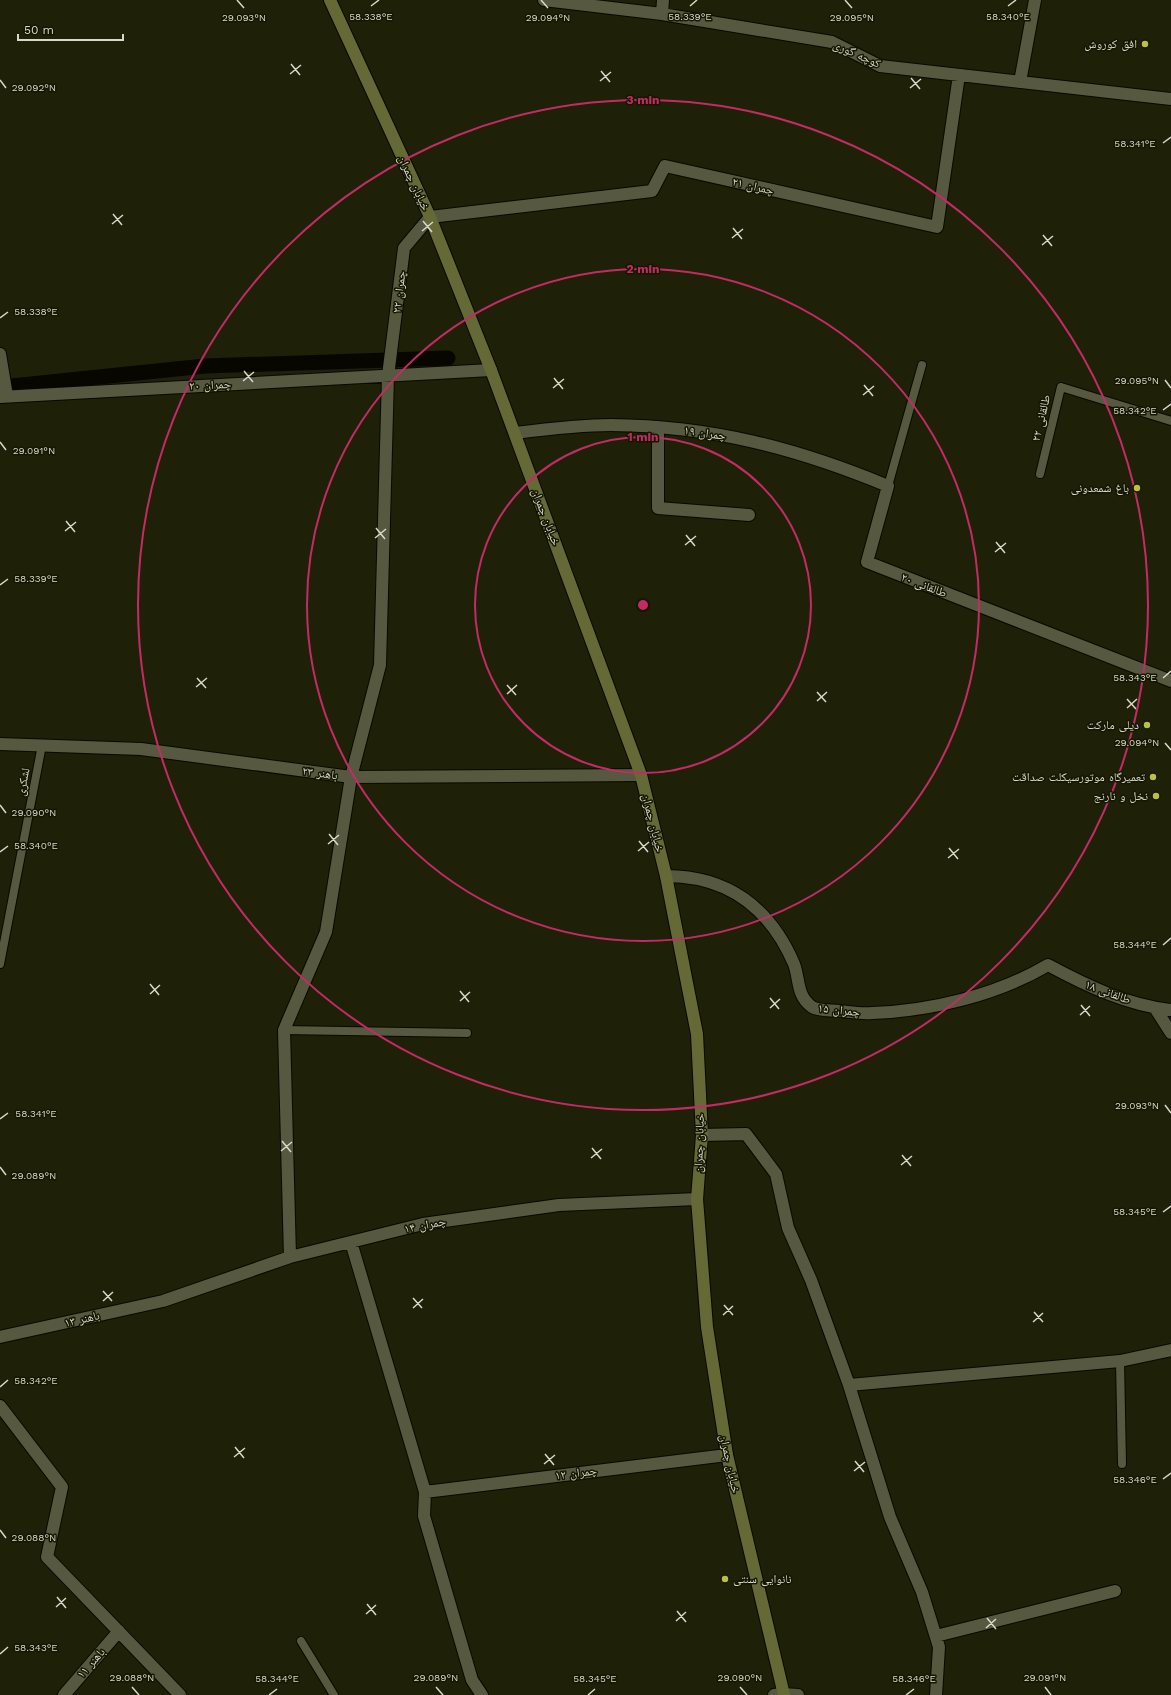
<svg xmlns="http://www.w3.org/2000/svg" width="1171" height="1695" viewBox="0 0 1171 1695" font-family="'Work Sans','Noto Naskh Arabic',sans-serif">
<style>
.lines{fill:none;stroke-linecap:round;stroke-linejoin:round}
.canal{stroke:#070700;stroke-width:15}
.service-casing{stroke:#090900;stroke-width:10}
.minor-casing{stroke:#090900;stroke-width:14}
.tertiary-casing{stroke:#090900;stroke-width:14}
.secondary-casing{stroke:#090900;stroke-width:14}
.service{stroke:#56593f;stroke-width:8}
.minor{stroke:#56593f;stroke-width:12}
.tertiary{stroke:#56593f;stroke-width:12}
.secondary{stroke:#656936;stroke-width:12}
.ticks{fill:none;stroke:#d7d9ca;stroke-width:1.5}
.ring{fill:none;stroke:#c42b66;stroke-width:2}
.poi-dot{fill:#bac046;stroke:#151702;stroke-width:1.5}
.labels{text-anchor:middle;dominant-baseline:central;stroke-width:3;stroke-linejoin:round;paint-order:stroke}
.poi-label{font-size:12px;fill:#d7d9ca;stroke:#151702;text-anchor:end}
.street-label{font-size:12px;fill:#d7d9ca;stroke:#151702}
.ticks-label{font-size:10px;text-anchor:middle;fill:#d7d9ca;stroke:#151702;stroke-width:3;stroke-linejoin:round;paint-order:stroke}
.centre{fill:#c42b66;stroke:#151702;stroke-width:2}
.ring-label{font-size:12px;text-anchor:middle;font-weight:bold;fill:#c42b66;stroke:#151702;stroke-width:3;stroke-linejoin:round;paint-order:stroke}
</style>
<rect width="100%" height="100%" fill="#1e2008"/>
<g class="lines">
<!-- canal -->
<path class="canal" d="M12,386L205,366L448,358"/>
<!-- service casing -->
<g class="service-casing">
<path id="service" d="M1040,474L1061,387L1171,421
M888,486L922,365
M0,964L42,745
M284,1030L467,1033
M1120,1361L1122,1464
M301,1641L334,1695"/>
</g>
<!-- minor casing -->
<g class="minor-casing">
<path id="minor" d="M544,0L662,14L832,42L880,66L1171,99
M662,14L663,0
M1020,82L1035,0
M0,354L7,396
M0,397L491,370
M658,427V508L749,515
M515,433C547,429 579,425 611,425C712,426 796,448 888,486L867,562L1171,681
M0,744L141,749L351,777L641,775
M666,876C728,876 770,908 794,964C800,980 796,995 812,1007C818,1011 832,1010 839,1011C850,1012 861,1014 872,1013C931,1011 997,995 1048,965C1087,986 1127,1005 1171,1010
M1155,1008L1171,1033
M702,1135L746,1134L776,1174L788,1228L811,1280L849,1385L890,1517L922,1592L939,1647L936,1695
M351,1242L425,1492L424,1516L472,1680L482,1695
M290,1257L284,1030L326,932L351,777L380,665L388,376L404,248L430,217L652,191L665,166L937,227L959,75
M0,1337L163,1301L290,1257L423,1224L559,1205L697,1199
M849,1385L1120,1361L1171,1350
M0,1406L62,1487L47,1557L180,1695
M425,1492L727,1455
M936,1636L1115,1591
M783,1694L798,1695
M64,1695L119,1631"/>
</g>
<!-- tertiary casing -->
<g class="tertiary-casing">
<path id="tertiary" d="M774,1695L783,1694"/>
</g>
<!-- secondary casing -->
<g class="secondary-casing">
<path id="secondary" d="M330,0L430,217L491,370L641,775L666,876L697,1034L702,1135L697,1199L707,1327L727,1455L784,1695"/>
</g>
<!-- service -->
<use href="#service" class="service"/>
<!-- minor -->
<use href="#minor" class="minor"/>
<!-- tertiary -->
<use href="#tertiary" class="tertiary"/>
<!-- secondary -->
<use href="#secondary" class="secondary"/>
</g>
<!-- ticks -->
<path class="ticks" d="M237,0L244,8M541,0L548,8M845,0L852,8M371,6L379,0M690,6L697,0M1008,6L1016,0M291,64L300,75M601,71L610,82M290,74L301,65M911,78L920,89M0,80L6,88M600,81L611,72M910,88L921,79M1163,143L1171,137M113,214L122,225M423,221L432,232M112,224L123,215M733,228L742,239M422,231L433,222M1043,235L1052,246M732,238L743,229M1042,245L1053,236M0,318L8,312M244,371L253,382M554,378L563,389M1165,380L1171,388M243,381L254,372M864,385L873,396M553,388L564,379M863,395L874,386M1163,410L1171,404M0,442L6,450M66,521L75,532M376,528L385,539M65,531L76,522M686,535L695,546M375,538L386,529M996,542L1005,553M685,545L696,536M995,552L1006,543M0,585L8,579M197,678L206,688M1163,678L1171,671M507,685L516,695M196,687L207,678M817,692L826,702M507,694L517,685M1127,699L1136,709M817,701L827,692M1127,708L1137,699M1165,743L1171,750M0,805L6,813M329,834L338,845M639,841L648,852M328,844L339,835M949,848L958,859M638,851L649,842M0,852L8,846M948,858L959,849M1163,945L1171,938M150,984L159,995M460,991L469,1002M150,994L160,985M770,998L779,1009M460,1001L470,992M1081,1005L1090,1016M770,1008L780,999M1080,1015L1090,1006M1165,1105L1171,1113M0,1119L8,1113M282,1141L291,1152M592,1148L601,1159M281,1151L292,1142M902,1155L911,1166M591,1158L602,1149M901,1165L912,1156M0,1167L6,1175M1163,1212L1171,1206M103,1291L112,1301M413,1298L422,1308M103,1301L113,1292M724,1305L733,1315M413,1308L423,1299M1034,1312L1043,1322M723,1315L733,1306M1033,1322L1043,1313M0,1387L8,1380M235,1447L244,1458M545,1454L554,1465M234,1457L245,1448M855,1461L864,1472M544,1464L555,1455M854,1471L865,1462M1163,1479L1171,1473M0,1530L6,1538M57,1597L66,1608M367,1604L376,1615M56,1607L66,1598M677,1611L686,1622M366,1614L376,1605M987,1618L996,1629M676,1621L686,1612M986,1628L996,1619M0,1654L8,1647M132,1687L139,1695M436,1687L443,1695M740,1687L747,1695M1045,1687L1051,1695M269,1695L277,1689M588,1695L595,1689M906,1695L914,1689"/>
<!-- distance rings -->
<g class="ring">
<circle cx="643" cy="605" r="168"/>
<circle cx="643" cy="605" r="336"/>
<circle cx="643" cy="605" r="505"/>
</g>
<!-- markers -->
<g class="poi-dot">
<circle cx="1145" cy="44" r="4"/>
<circle cx="1137" cy="488" r="4"/>
<circle cx="1147" cy="725" r="4"/>
<circle cx="1153" cy="777" r="4"/>
<circle cx="1156" cy="796" r="4"/>
<circle cx="725" cy="1579" r="4"/>
</g>
<g class="labels">
<!-- poi labels -->
<g class="poi-label">
<text x="1137" y="44">افق کوروش</text>
<text x="1129" y="488">باغ شمعدونی</text>
<text x="1139" y="725">دیلی مارکت</text>
<text x="1145" y="777">تعمیرگاه موتورسیکلت صداقت</text>
<text x="1148" y="796">نخل و نارنج</text>
<text x="733" y="1579" text-anchor="start">نانوایی سنتی</text>
</g>
<!-- street labels -->
<g class="street-label">
<text transform="translate(857 54) rotate(24)">کوچه گوری</text>
<text transform="translate(414 183) rotate(65)">خیابان چمران</text>
<text transform="translate(753 186) rotate(13)">چمران ۲۱</text>
<text transform="translate(399 292) rotate(-83)">چمران ۲۲</text>
<text transform="translate(210 385) rotate(-3)">چمران ۲۰</text>
<text transform="translate(1041 418) rotate(-77)">طالقانی ۲۲</text>
<text transform="translate(705 433) rotate(8)">چمران ۱۹</text>
<text transform="translate(546 517) rotate(69)">خیابان چمران</text>
<text transform="translate(924 585) rotate(21)">طالقانی ۲۰</text>
<text transform="translate(320 773) rotate(8)">باهنر ۲۳</text>
<text transform="translate(23 782) rotate(-79)">لشکری</text>
<text transform="translate(653 823) rotate(76)">خیابان چمران</text>
<text transform="translate(1108 992) rotate(20)">طالقانی ۱۸</text>
<text transform="translate(839 1010) rotate(6)">چمران ۱۵</text>
<text transform="translate(699 1143) rotate(-88)">خیابان چمران</text>
<text transform="translate(425 1225) rotate(-11)">چمران ۱۴</text>
<text transform="translate(82 1319) rotate(-13)">باهنر ۱۳</text>
<text transform="translate(730 1464) rotate(78)">خیابان چمران</text>
<text transform="translate(576 1473) rotate(-7)">چمران ۱۲</text>
<text transform="translate(91 1663) rotate(-49)">باهنر ۱۱</text>
</g>
</g>
<g class="ticks-label">
<text x="371" y="20">58.338°E</text>
<text x="690" y="20">58.339°E</text>
<text x="1008" y="20">58.340°E</text>
<text x="244" y="21">29.093°N</text>
<text x="548" y="21">29.094°N</text>
<text x="852" y="21">29.095°N</text>
<text x="34" y="91">29.092°N</text>
<text x="1135" y="147">58.341°E</text>
<text x="36" y="315">58.338°E</text>
<text x="1137" y="384">29.095°N</text>
<text x="1135" y="414">58.342°E</text>
<text x="34" y="454">29.091°N</text>
<text x="36" y="582">58.339°E</text>
<text x="1135" y="681">58.343°E</text>
<text x="1137" y="746">29.094°N</text>
<text x="34" y="816">29.090°N</text>
<text x="36" y="849">58.340°E</text>
<text x="1135" y="948">58.344°E</text>
<text x="1137" y="1109">29.093°N</text>
<text x="36" y="1117">58.341°E</text>
<text x="34" y="1179">29.089°N</text>
<text x="1135" y="1215">58.345°E</text>
<text x="36" y="1384">58.342°E</text>
<text x="1135" y="1483">58.346°E</text>
<text x="34" y="1541">29.088°N</text>
<text x="36" y="1651">58.343°E</text>
<text x="132" y="1681">29.088°N</text>
<text x="436" y="1681">29.089°N</text>
<text x="740" y="1681">29.090°N</text>
<text x="1045" y="1681">29.091°N</text>
<text x="277" y="1682">58.344°E</text>
<text x="595" y="1682">58.345°E</text>
<text x="914" y="1682">58.346°E</text>
</g>
<circle cx="643" cy="605" r="6" class="centre"/>
<g class="ring-label">
<text x="643" y="104">3 min</text>
<text x="643" y="273">2 min</text>
<text x="643" y="441">1 min</text>
</g>
<!-- scale -->
<path d="M18 34v6h105v-6" fill="none" stroke="#d7d9ca" stroke-width="2"/>
<text x="24" y="34" font-size="12" fill="#d7d9ca" stroke="#151702" stroke-width="3" paint-order="stroke">50 m</text>
</svg>
